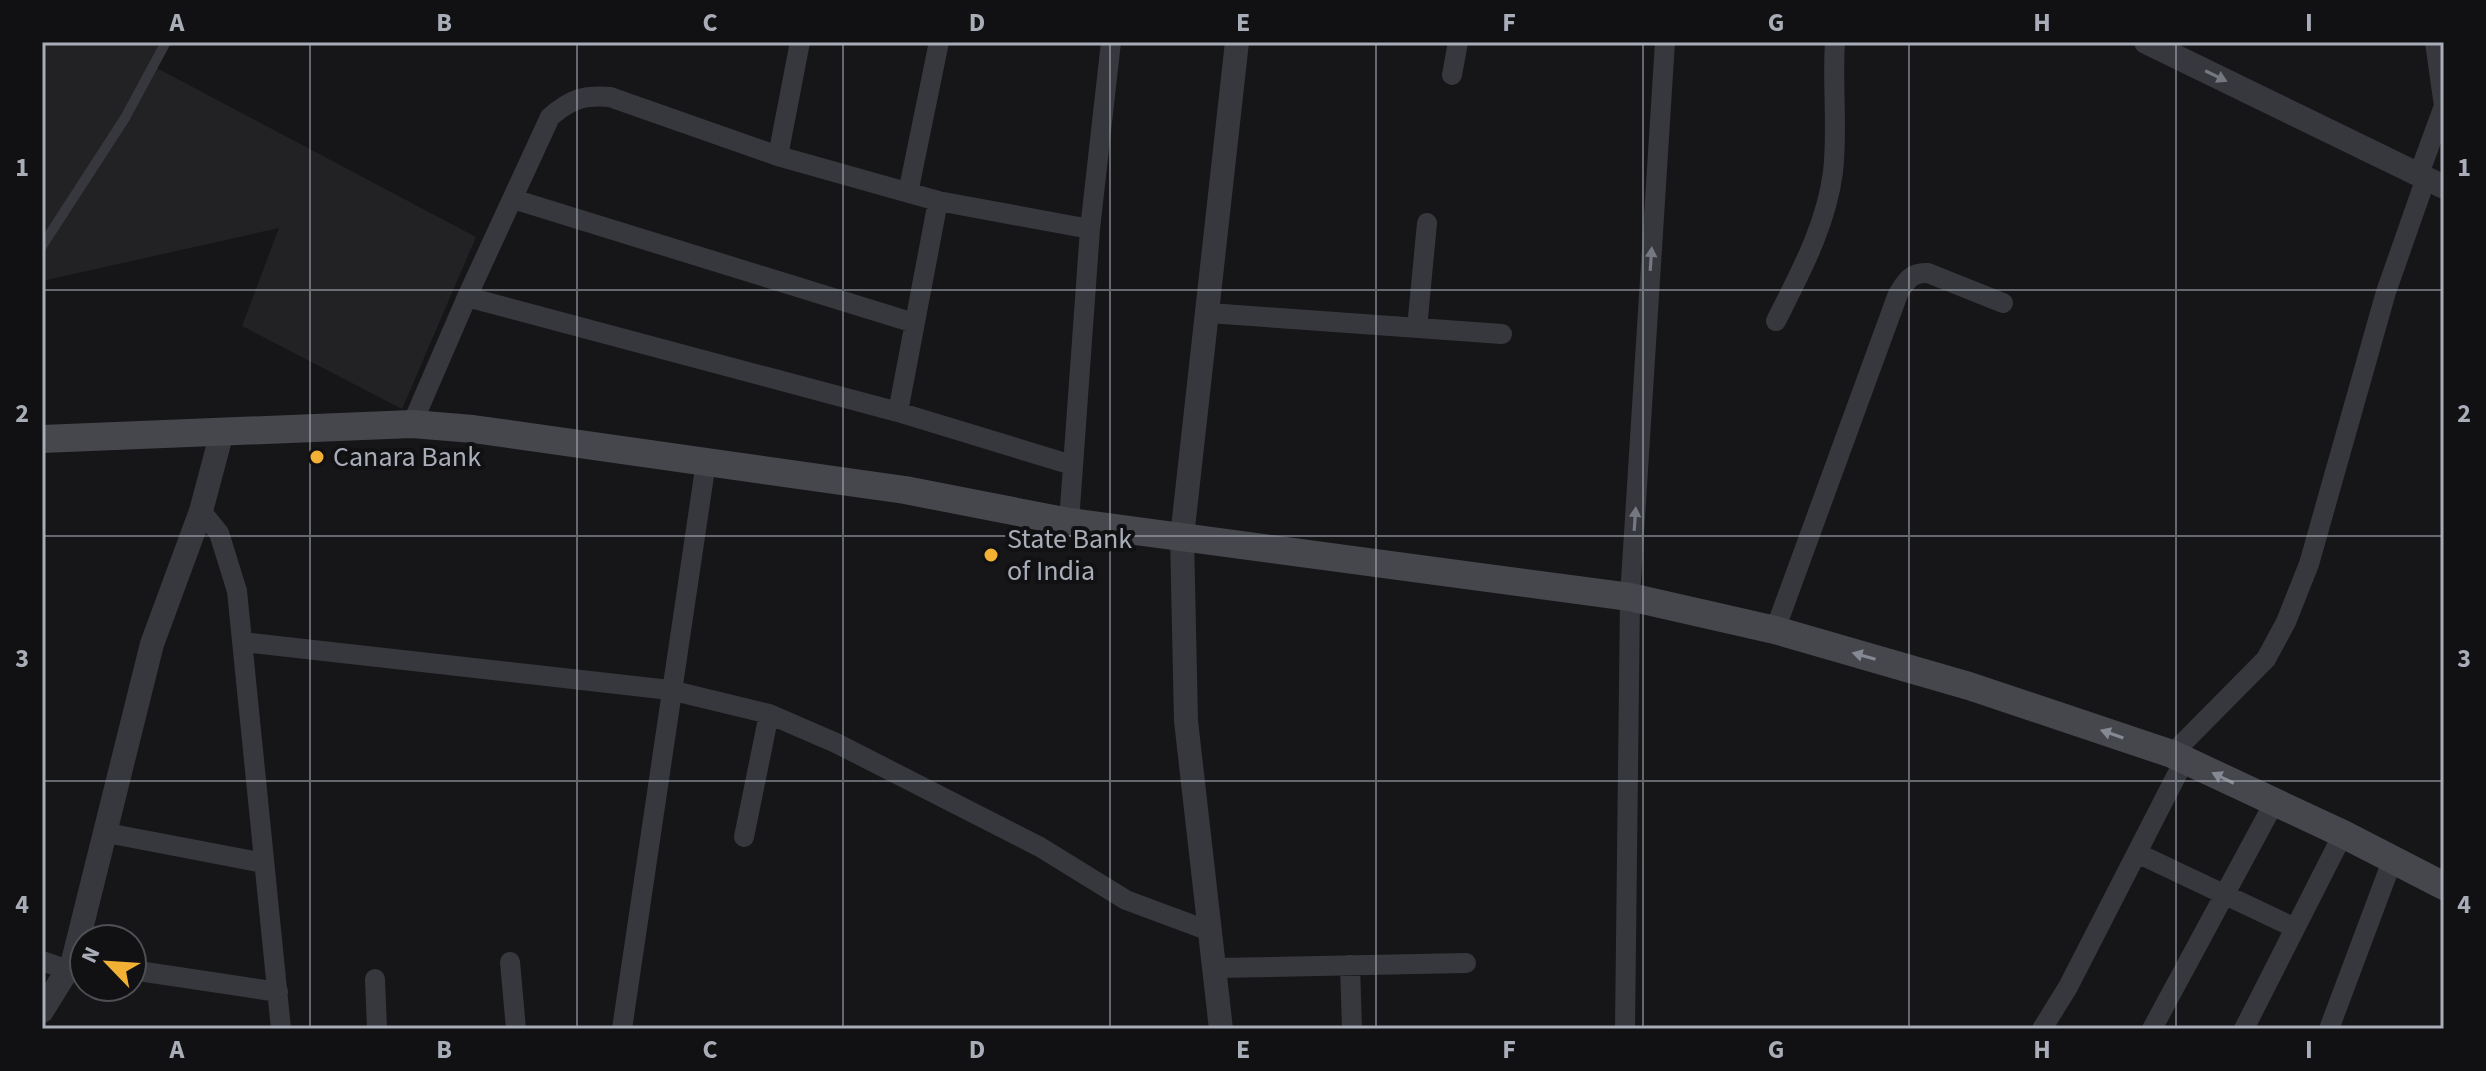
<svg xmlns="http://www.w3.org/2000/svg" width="2486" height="1071" viewBox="0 0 2486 1071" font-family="'Source Sans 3',sans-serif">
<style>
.built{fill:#222225}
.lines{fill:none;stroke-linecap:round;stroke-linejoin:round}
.service{stroke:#37383d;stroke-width:10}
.minor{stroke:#37383d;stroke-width:20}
.tertiary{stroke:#37383d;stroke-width:24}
.secondary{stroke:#45474d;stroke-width:28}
.oneway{fill:#757881}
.oneway2{fill:#858993}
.grid{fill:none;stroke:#a8adb8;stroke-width:2;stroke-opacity:0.55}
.poi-dot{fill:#f2b134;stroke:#111113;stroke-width:3}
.labels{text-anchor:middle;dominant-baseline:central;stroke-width:8;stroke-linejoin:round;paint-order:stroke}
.poi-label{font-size:28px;fill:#a8adb8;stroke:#111113;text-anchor:start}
.neatline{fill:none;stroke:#a8adb8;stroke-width:3}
.grid-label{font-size:26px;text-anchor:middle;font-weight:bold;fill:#a8adb8}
</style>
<rect width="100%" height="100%" fill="#161618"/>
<!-- built -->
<path class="built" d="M42,42H162L151,65L476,237L402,409L242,326L279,228L42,281Z"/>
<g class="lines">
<!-- service -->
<path class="service" d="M42,246L125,118L166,42"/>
<!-- minor -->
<path class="minor" d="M1452,75L1458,42
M778,156L800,42
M2419,174L2444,106L2435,42
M908,193L939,42
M513,199L914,323
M938,201L1090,229
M467,297L550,117C571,99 583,95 610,97L778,156L938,201L898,412
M1209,313L1502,334
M1776,321C1800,273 1826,226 1833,172C1838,129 1832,85 1835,42
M1417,328L1427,223
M412,424L467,297L898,412L1072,465
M201,511L219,533L237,591L281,1029
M1069,522L1090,229L1111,42
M1775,630L1898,294C1906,281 1911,272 1928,273L2003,303
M243,642L670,690L769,714L836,743L1040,847L1126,900L1212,932
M2172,754L2266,659L2286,622L2309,564L2386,292L2426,178
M107,833L264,863
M744,837L769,714
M2137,853L2295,928
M42,961L68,970
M510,962L516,1029
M1350,965L1352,1029
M1217,968L1466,963
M132,970L278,992
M375,979L377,1029
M622,1029L706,462
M1625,1029L1630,597L1665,42
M2042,1029L2068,987L2185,759
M2152,1029L2274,803
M2244,1029L2343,834
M2329,1029L2392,861"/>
<!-- tertiary -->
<path class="tertiary" d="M2146,42L2444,187
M42,1011L73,961L152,644L201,511L222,432
M1221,1029L1186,721L1182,537L1237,42"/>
<!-- secondary -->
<path class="secondary" d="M42,439L412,424L473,429L905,490L1069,522L1630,597L1775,630L1969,686L2172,754L2343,834L2444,886"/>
</g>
<!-- one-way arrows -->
<defs><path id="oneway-solid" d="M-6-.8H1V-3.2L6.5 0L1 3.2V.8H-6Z" transform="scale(2)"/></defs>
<g class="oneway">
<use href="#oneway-solid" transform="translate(2216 76) rotate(26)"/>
<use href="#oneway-solid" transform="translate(1651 259) rotate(-86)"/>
<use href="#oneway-solid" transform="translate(1635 519) rotate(-86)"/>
</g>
<g class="oneway2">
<use href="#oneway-solid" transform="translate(1864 656) rotate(-164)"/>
<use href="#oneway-solid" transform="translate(2112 734) rotate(-161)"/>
<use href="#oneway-solid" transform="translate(2223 778) rotate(-154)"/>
</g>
<!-- grid -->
<path class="grid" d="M310,42V1029M577,42V1029M843,42V1029M1110,42V1029M1376,42V1029M1643,42V1029M1909,42V1029M2176,42V1029M42,290H2444M42,536H2444M42,781H2444"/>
<!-- markers -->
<g class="poi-dot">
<circle cx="317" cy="457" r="8"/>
<circle cx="991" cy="555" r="8"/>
</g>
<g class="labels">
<!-- poi labels -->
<g class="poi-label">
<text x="333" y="457">Canara Bank</text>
<text x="1007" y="539">State Bank<tspan x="1007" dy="32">of India</tspan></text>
</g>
</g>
<!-- border -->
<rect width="2486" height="1071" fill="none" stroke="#111113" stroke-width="88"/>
<!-- north arrow -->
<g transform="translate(108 963) rotate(295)"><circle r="38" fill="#111113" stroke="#4d4f55" stroke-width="2"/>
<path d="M0-6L14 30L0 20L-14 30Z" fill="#f2b134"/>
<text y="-12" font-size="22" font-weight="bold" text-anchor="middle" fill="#a8adb8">N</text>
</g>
<rect x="44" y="44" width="2398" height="983" class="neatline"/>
<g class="grid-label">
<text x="177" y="31">A</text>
<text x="444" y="31">B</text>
<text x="710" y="31">C</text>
<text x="977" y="31">D</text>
<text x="1243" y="31">E</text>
<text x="1509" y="31">F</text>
<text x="1776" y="31">G</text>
<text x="2042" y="31">H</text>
<text x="2309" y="31">I</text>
<text x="22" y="176">1</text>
<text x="2464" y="176">1</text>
<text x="22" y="422">2</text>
<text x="2464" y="422">2</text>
<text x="22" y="667">3</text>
<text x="2464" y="667">3</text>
<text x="22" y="913">4</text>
<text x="2464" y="913">4</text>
<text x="177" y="1058">A</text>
<text x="444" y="1058">B</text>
<text x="710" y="1058">C</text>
<text x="977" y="1058">D</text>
<text x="1243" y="1058">E</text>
<text x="1509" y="1058">F</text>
<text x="1776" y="1058">G</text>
<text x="2042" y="1058">H</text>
<text x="2309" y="1058">I</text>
</g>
</svg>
